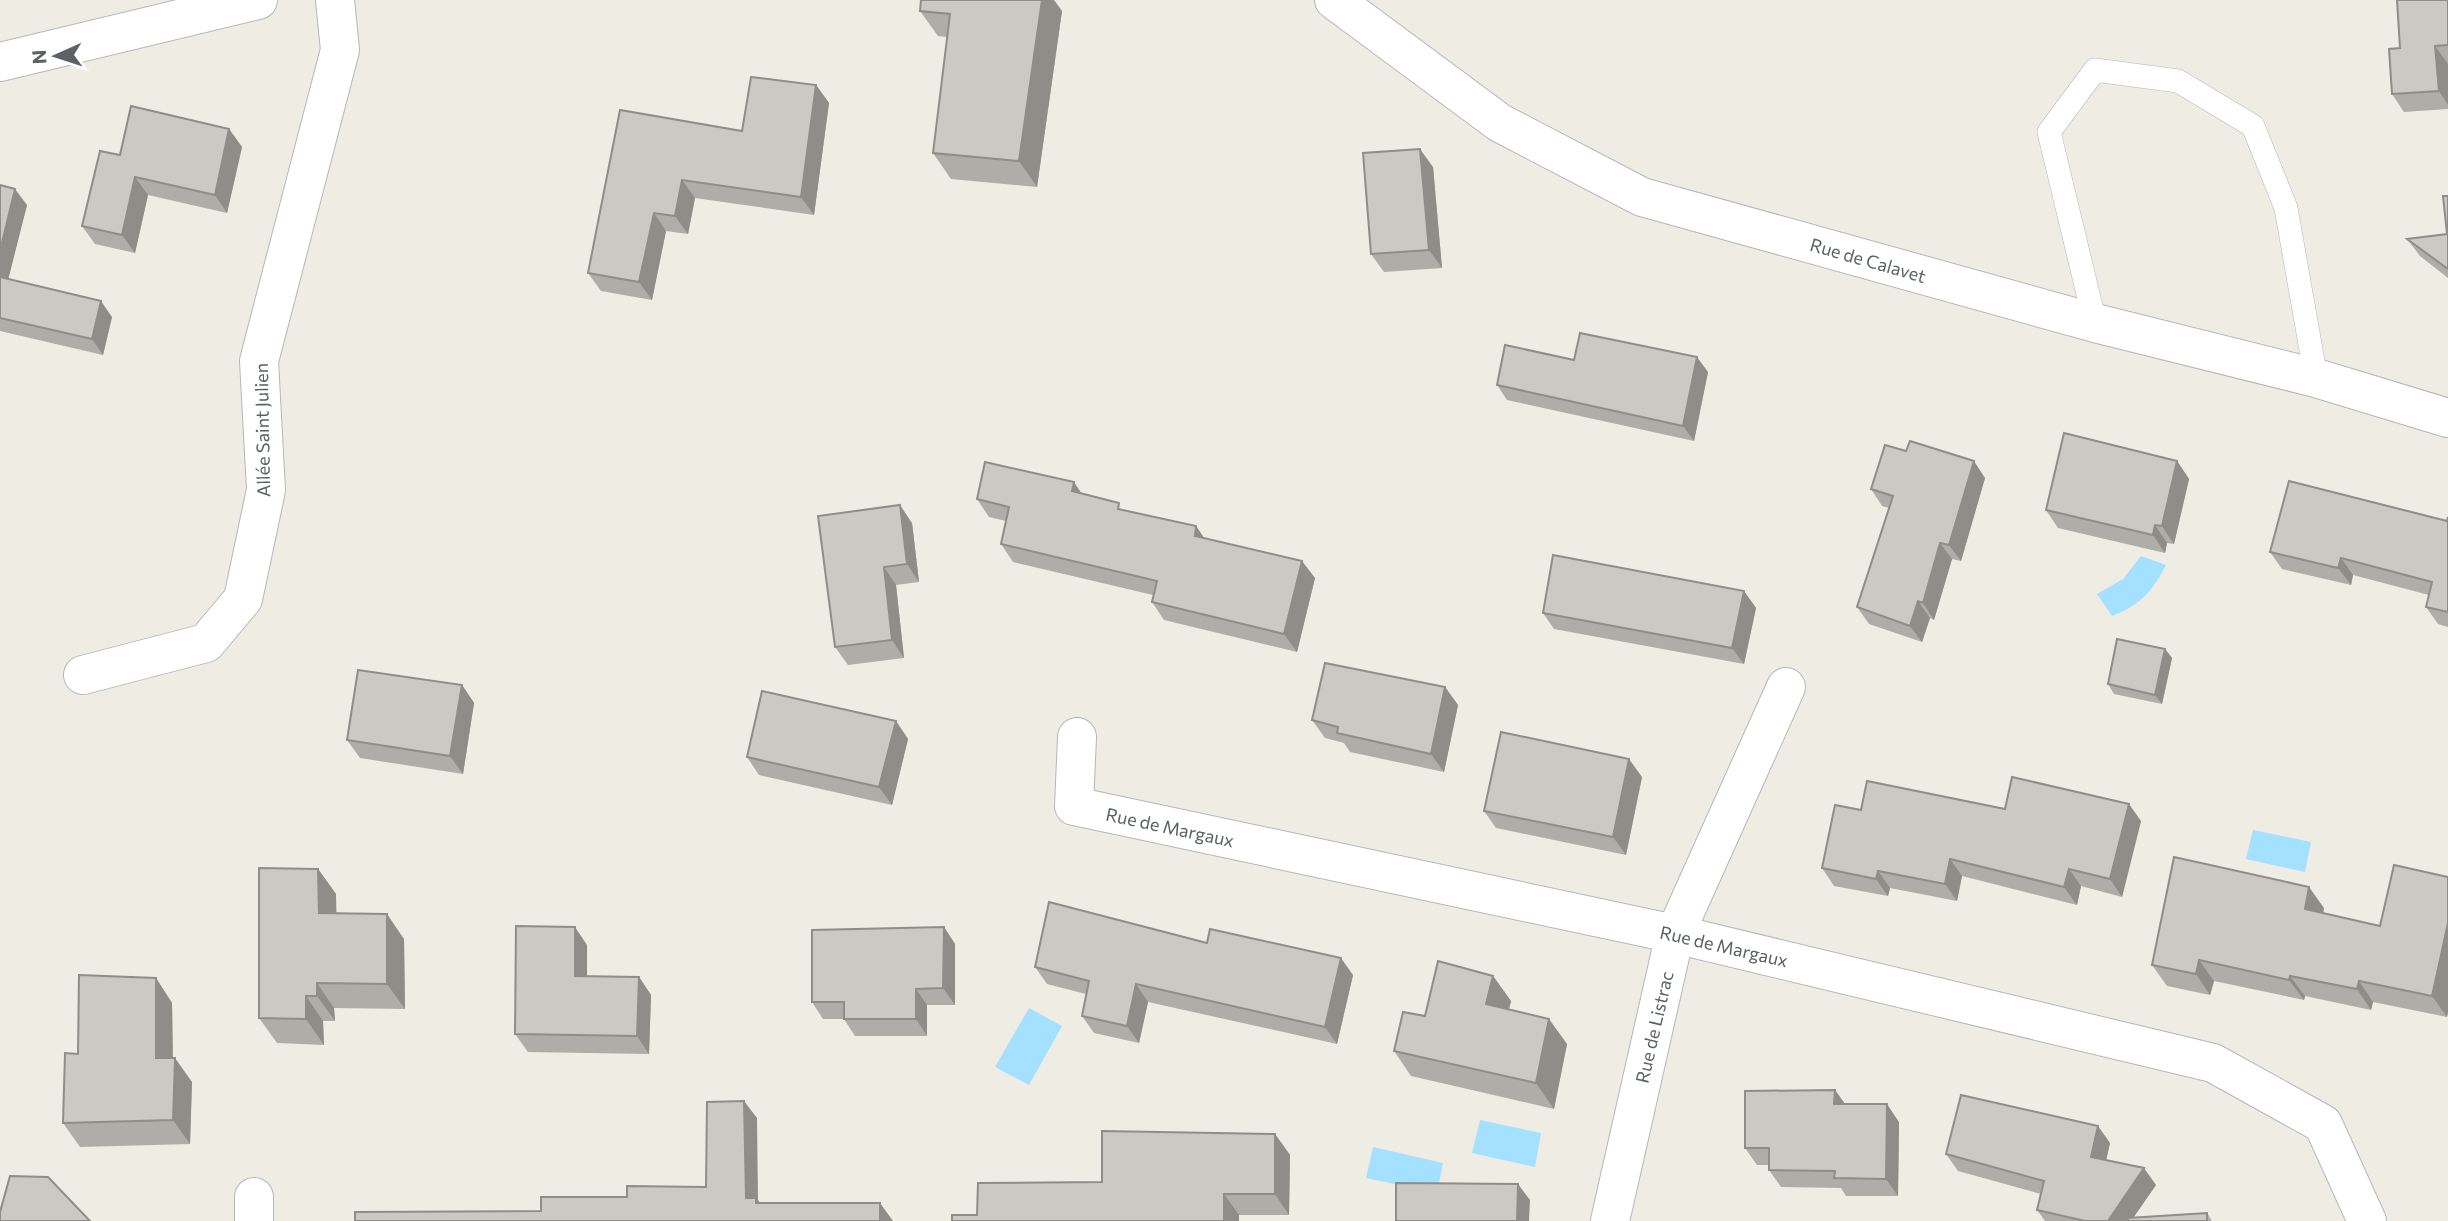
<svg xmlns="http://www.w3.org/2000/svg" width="2448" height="1221" viewBox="0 0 2448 1221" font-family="Commissioner,sans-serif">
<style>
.water{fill:#a4e0ff}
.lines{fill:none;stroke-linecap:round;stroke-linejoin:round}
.lane-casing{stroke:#b4b7bb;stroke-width:24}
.street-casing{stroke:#b4b7bb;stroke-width:40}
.lane{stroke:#fff;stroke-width:23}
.street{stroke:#fff;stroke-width:38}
.wall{fill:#afada8}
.shaded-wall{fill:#8f8d88}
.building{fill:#ccc9c3;stroke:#8f8d88;stroke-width:2}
.labels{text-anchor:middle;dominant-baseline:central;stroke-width:5;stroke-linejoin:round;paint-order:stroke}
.street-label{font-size:18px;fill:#5c6165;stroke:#fff}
</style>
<rect width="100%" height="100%" fill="#efece4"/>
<!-- water -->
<path class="water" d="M2141,556L2166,565C2153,591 2139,606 2112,616L2097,594L2123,579Z
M2253,830L2311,842L2305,872L2246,859Z
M1029,1008L1062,1026L1029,1085L995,1067Z
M1480,1120L1541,1133L1535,1167L1472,1153Z
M1373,1147L1443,1163L1437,1193L1366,1178Z"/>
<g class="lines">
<!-- lane casing -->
<g class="lane-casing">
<path id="lane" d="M2095,323L2049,132L2095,70L2178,81L2253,126L2286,208L2316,378"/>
</g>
<!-- street casing -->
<g class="street-casing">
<path id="street" d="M1334,0L1500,123L1642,197L2095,323L2316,378L2448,418
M0,62L258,0
M83,675L206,643L243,599L266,490L259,361L340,50L335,0
M1077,737L1074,806L1675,934L2213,1063L2323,1124L2367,1221
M254,1197V1221
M1610,1221L1675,934L1786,687"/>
</g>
<!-- lane -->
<use href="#lane" class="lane"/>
<!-- street -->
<use href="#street" class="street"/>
</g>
<!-- wall -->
<path class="wall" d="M2448,0V109L2404,112L2392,94L2400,48Z
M920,11H1062L1037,187L951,179L933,153L947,37L938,36Z
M816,85L829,103L814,215L695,198L688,234L666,231L652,300L601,291L588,273L620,110L742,131Z
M229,129L242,147L227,213L148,195L135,253L95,244L82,226L120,155Z
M1433,167L1442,268L1384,272L1371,254Z
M0,185L27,205L8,279L112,317L103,355L0,331Z
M2448,196V278L2420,256L2407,239L2447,234Z
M1574,360L1708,372L1694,441L1507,400L1497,385Z
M2177,461L2189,479L2174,544L2167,543L2165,553L2058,528L2046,510Z
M1985,478L1961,561L1952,559L1934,620L1930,618L1922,642L1869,624L1857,607L1889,508L1882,506L1871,489Z
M1082,493L1124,510L1196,526L1204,538L1315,578L1297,652L1164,620L1152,602L1153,595L1013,562L1001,544L1006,521L989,517L977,499Z
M818,516L912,523L919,582L896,585L904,658L848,665L835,647Z
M2448,517V627L2438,624L2426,607L2429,595L2353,575L2351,585L2282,569L2270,552L2447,521Z
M1744,591L1756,608L1744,664L1554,629L1543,613Z
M2165,649L2172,658L2162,704L2114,694L2108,684Z
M462,685L474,703L463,774L360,758L347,740Z
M1445,687L1458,705L1444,772L1350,752L1344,743L1325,738L1312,720Z
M896,721L908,739L892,805L759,775L747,757Z
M1642,777L1626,855L1496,828L1484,811Z
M2005,809L2141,821L2122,897L2081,886L2077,905L1962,876L1957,901L1890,888L1888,896L1834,886L1822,868L1861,810Z
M318,869L336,894V913L404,939L405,1009L334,1008L335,1021H323L324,1045L277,1043L259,1018Z
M2448,877V1012L2447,1017L2373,1002L2371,1010L2305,996L2304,1000L2214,981L2210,995L2167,986L2152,965L2324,908L2323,913L2380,926Z
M944,927L955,944V1005H927V1036H855L844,1019H823L812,1002Z
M1207,943L1353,975L1337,1044L1148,1002L1139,1043L1094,1033L1082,1016L1086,994L1047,984L1035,967Z
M587,945V976L639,977L651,995L649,1054L528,1052L515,1034Z
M1493,976L1511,1001L1509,1009L1567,1044L1554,1109L1411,1076L1394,1051L1425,1016Z
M156,978L172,1003L173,1058L192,1082L190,1144L80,1147L63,1123L78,1054Z
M1835,1090L1845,1104L1899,1122L1898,1196H1846L1841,1188L1781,1187L1769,1170V1165H1757L1745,1148Z
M1275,1134L1290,1155L1289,1215H977L1102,1182Z
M2110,1143L2106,1160L2156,1185L2133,1218L2207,1213L2212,1221H2045L2037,1210L2041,1194L1958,1171L1946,1154Z"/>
<!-- shaded-wall -->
<path class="shaded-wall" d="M1042,0H1054L1062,11L1037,187L1019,161Z
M2435,46L2448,64V105L2439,91Z
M816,85L829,103L814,215L801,197Z
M229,129L242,147L227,213L215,195Z
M1420,149L1433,167L1442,268L1429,250Z
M135,177L148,195L135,253L122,235Z
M682,180L695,198L688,234L675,216Z
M15,189L27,205L5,292L0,285V251Z
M654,213L666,231L652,300L639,282Z
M101,301L112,317L103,355L92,339Z
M1697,357L1708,372L1694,441L1683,426Z
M1974,461L1985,478L1961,561L1949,545Z
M2177,461L2189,479L2174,544L2162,526Z
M1074,482L1086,500L1072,491Z
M900,505L912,523L919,582L907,564Z
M2155,525L2167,543L2165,553L2153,535Z
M1196,526L1208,544L1195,536Z
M1940,543L1952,559L1934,620L1923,603Z
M2341,558L2353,575L2351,585L2338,568Z
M1302,561L1315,578L1297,652L1284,634Z
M884,567L896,585L904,658L892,640Z
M1744,591L1756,608L1744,664L1732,648Z
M1918,601L1930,618L1922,642L1910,626Z
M2165,649L2172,658L2162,704L2155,695Z
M462,685L474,703L463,774L450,756Z
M1445,687L1458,705L1444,772L1431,754Z
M896,721L908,739L892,805L879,787Z
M1629,759L1642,777L1626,855L1613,837Z
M2129,804L2141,821L2122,897L2110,879Z
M1950,859L1962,876L1957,901L1945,884Z
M318,869L336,894L337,938L319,913Z
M2069,869L2081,886L2077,905L2064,887Z
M1878,871L1890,888L1888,896L1876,879Z
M2309,887L2324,908L2320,930L2305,909Z
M387,914L404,939L405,1009L387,984Z
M2448,923V1012L2447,1017L2432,996Z
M575,927L587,945V994L575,976Z
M944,927L955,944V1005L943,988Z
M1341,958L1353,975L1337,1044L1325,1027Z
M2199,960L2214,981L2210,995L2196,974Z
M1493,976L1511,1001L1504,1029L1486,1004Z
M2290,976L2305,996L2304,1000L2289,980Z
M639,977L651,995L649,1054L637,1036Z
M156,978L172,1003L173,1082L156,1058Z
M2359,981L2373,1002L2371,1010L2357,989Z
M317,983L334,1008L335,1021L317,996Z
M1136,984L1148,1002L1139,1043L1127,1026Z
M916,989L927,1005V1036L916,1019Z
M306,996L323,1021L324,1045L306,1019Z
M1549,1019L1567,1044L1554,1109L1536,1083Z
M175,1058L192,1082L190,1144L173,1120Z
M1835,1090L1847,1107L1834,1104Z
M744,1101L757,1118L758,1200L768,1215L746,1198Z
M1887,1104L1899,1122L1898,1196L1886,1179Z
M2098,1126L2110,1143L2103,1174L2091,1157Z
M1275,1134L1290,1155L1289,1215L1275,1194Z
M2144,1168L2156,1185L2131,1221H2108Z
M1518,1184L1530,1200L1529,1221H1517Z
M1224,1194L1239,1215V1221H1224Z
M880,1203L893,1221H880Z"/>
<!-- building -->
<path class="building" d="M921,0H1042L1019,161L933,153L950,14L920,11Z
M2397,0H2448V45L2435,46L2439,91L2392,94L2389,49L2400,48Z
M751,77L816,85L801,197L682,180L675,216L654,213L639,282L588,273L620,110L742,131Z
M131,106L229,129L215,195L135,177L122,235L82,226L100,151L120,155Z
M1420,149L1429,250L1371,254L1363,153Z
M0,185L15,189L0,251Z
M2443,196H2448V269L2407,239L2447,234Z
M0,277L101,301L92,339L0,318Z
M1580,333L1697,357L1683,426L1497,385L1505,345L1574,360Z
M2064,433L2177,461L2162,526L2155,525L2153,535L2046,510Z
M1910,441L1974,461L1949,545L1940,543L1923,603L1918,601L1910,626L1857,607L1893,496L1871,489L1885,445L1906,451Z
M985,462L1074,482L1072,491L1119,503L1118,509L1196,526L1195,536L1302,561L1284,634L1152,602L1157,581L1001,544L1009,507L977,499Z
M2289,481L2447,521L2448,517V612L2426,607L2432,582L2341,558L2338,568L2270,552Z
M900,505L907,564L884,567L892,640L835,647L818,516Z
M1553,555L1744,591L1732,648L1543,613Z
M2117,639L2165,649L2155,695L2108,684Z
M1325,663L1445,687L1431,754L1337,733L1338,727L1312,720Z
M358,670L462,685L450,756L347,740Z
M762,691L896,721L879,787L747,757Z
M1501,732L1629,759L1613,837L1484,811Z
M2012,777L2129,804L2110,879L2069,869L2064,887L1950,859L1945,884L1878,871L1876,879L1822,868L1835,805L1861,810L1867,781L2005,809Z
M2174,857L2309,887L2305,909L2380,926L2394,865L2448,877V923L2432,996L2359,981L2357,989L2290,976L2289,980L2199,960L2196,974L2152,965Z
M259,868L318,869L319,913L387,914V984L317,983V996H306V1019L259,1018Z
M1049,902L1207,943L1210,929L1341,958L1325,1027L1136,984L1127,1026L1082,1016L1089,981L1035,967Z
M516,926L575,927V976L639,977L637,1036L515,1034Z
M944,927L943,988L916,989V1019H844V1002H812V930Z
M1438,961L1493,976L1486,1004L1549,1019L1536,1083L1394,1051L1403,1012L1425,1016Z
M79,975L156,978V1058H175L173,1120L63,1123L65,1053L78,1054Z
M1835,1090L1834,1104H1887L1886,1179L1834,1178L1835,1171L1769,1170V1148H1745V1091Z
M1961,1095L2098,1126L2091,1157L2144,1168L2108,1221H2085L2037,1210L2044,1181L1946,1154Z
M744,1101L746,1198H756V1203H880V1221H355V1212L541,1211V1197H627V1186L706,1187L707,1102Z
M1102,1131L1275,1134V1194H1224V1221H952V1215H977L978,1183L1102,1182Z
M10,1176L48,1177L90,1221H0V1212Z
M1396,1183L1518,1184L1517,1221H1396Z
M2207,1213V1221H2128V1218Z"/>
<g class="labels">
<!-- street labels -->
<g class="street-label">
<text transform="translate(1868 260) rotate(16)">Rue de Calavet</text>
<text transform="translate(262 430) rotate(-91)">Allée Saint Julien</text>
<text transform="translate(1170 827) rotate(12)">Rue de Margaux</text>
<text transform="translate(1724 946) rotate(13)">Rue de Margaux</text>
<text transform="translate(1654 1027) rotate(-77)">Rue de Listrac</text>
</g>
</g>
<!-- north arrow -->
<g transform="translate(56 56) rotate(267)" stroke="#ffffff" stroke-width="5" paint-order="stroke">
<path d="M0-5L12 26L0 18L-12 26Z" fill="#5c6165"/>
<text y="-10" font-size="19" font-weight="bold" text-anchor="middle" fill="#5c6165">N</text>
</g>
</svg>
